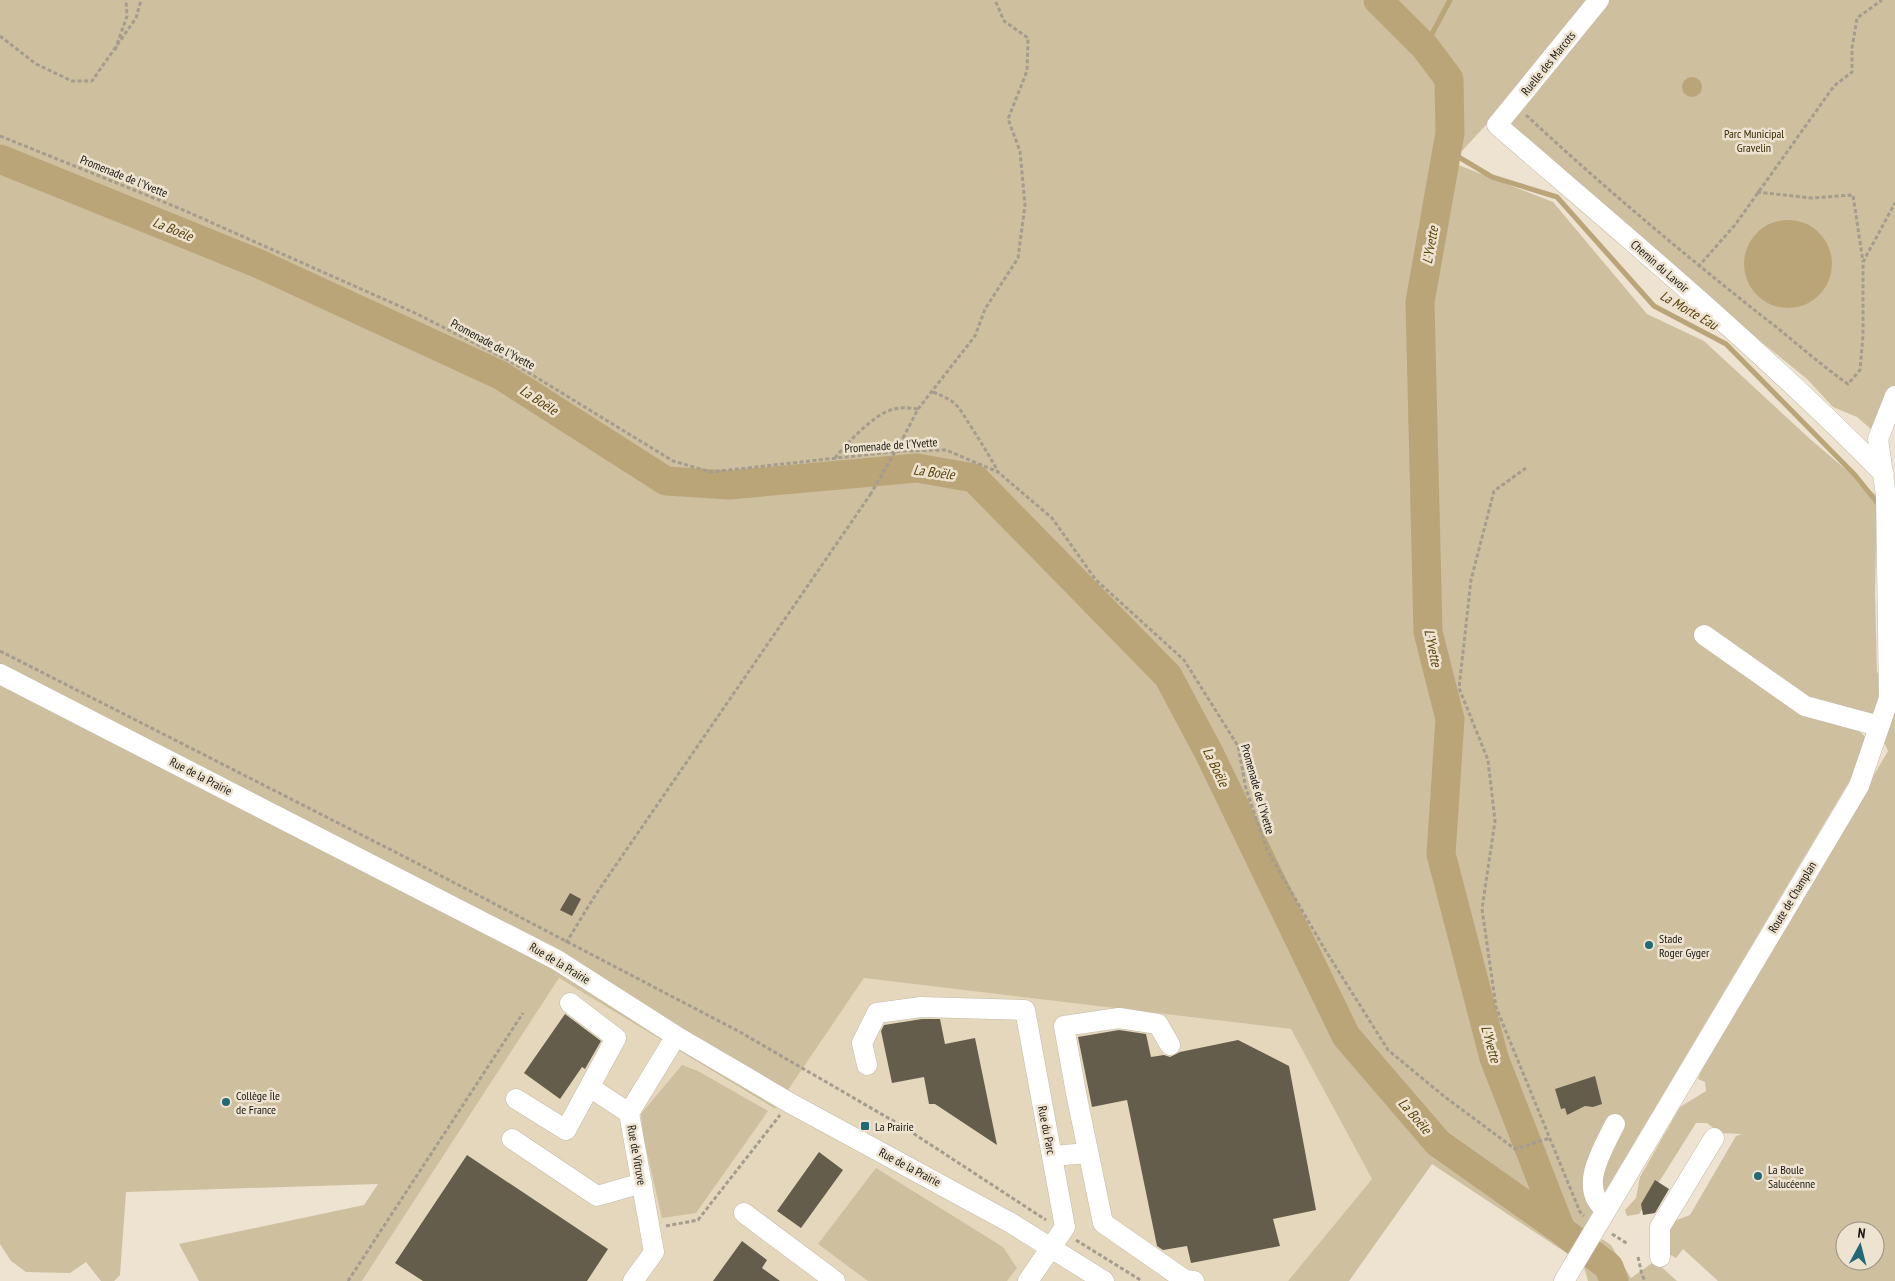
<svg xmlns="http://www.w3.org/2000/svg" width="1895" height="1281" viewBox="0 0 1895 1281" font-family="'PT Sans Narrow',sans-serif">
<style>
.built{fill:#e4d7bc}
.green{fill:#cebf9f;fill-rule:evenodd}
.water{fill:#baa579}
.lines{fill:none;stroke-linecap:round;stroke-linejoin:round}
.stream{stroke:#baa579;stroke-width:5}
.river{stroke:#baa579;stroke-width:29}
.building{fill:#655d4c}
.minor-casing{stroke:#c3baa7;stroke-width:21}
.path{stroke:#a49c8d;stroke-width:3;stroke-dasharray:4 2.5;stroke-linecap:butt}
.minor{stroke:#fff;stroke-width:20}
.path-bridge{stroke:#a49c8d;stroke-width:3;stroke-dasharray:4 2.5;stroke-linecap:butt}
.poi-dot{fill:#206a75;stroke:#ede3d0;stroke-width:2}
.labels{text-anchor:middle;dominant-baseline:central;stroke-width:5;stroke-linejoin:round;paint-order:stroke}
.street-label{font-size:12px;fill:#1a1710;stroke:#ede3d0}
.park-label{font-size:12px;fill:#392904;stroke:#ede3d0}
.poi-label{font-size:12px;fill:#1a1710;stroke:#ede3d0;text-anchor:start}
.water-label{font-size:14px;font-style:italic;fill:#59420b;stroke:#ede3d0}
</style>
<rect width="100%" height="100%" fill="#ede3d0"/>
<!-- built -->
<path class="built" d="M559,978L774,1109L864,978L1292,1029L1372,1179L1288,1281H362Z"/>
<!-- green -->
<path class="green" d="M0,0H1369C1388,19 1421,44 1432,67C1452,106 1427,187 1418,229L1440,234L1456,164L1553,202L1647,314L1704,341L1810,439L1877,496L1875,593L1877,673L1887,664L1895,587V1281H1718L1683,1249L1676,1258L1664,1251L1669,1223L1690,1215L1736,1136L1742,1134L1720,1133L1707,1123H1696L1639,1214L1627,1216L1625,1210L1636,1198L1640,1177L1680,1107L1706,1091L1705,1082L1698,1079L1701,1070L1888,751L1881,735L1849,722L1872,743L1568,1254L1432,1164L1349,1281H1288L1372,1179L1291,1029L864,978L775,1109L559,978L362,1281H199L179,1244L364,1205L378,1184L126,1192L120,1275L114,1281H101L86,1262L70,1273L26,1272L11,1261L0,1244ZM1845,1231H1875V1261H1845Z
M1380,0H1591L1518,90L1462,151L1455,147L1456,74Z
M1603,0H1895V416L1875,420L1872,430L1857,417L1833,407L1807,379L1668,266L1511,125V113Z
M682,1065L698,1071L768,1111L696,1213L662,1218L642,1131L641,1114Z
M876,1168L1003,1247L1017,1268L1007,1281H868L818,1244Z
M1602,1239L1611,1245L1631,1278L1655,1261L1677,1281H1588L1584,1267Z"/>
<!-- water -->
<path class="water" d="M1682 87a10 10 0 1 1 20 0a10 10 0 1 1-20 0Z
M1744 264a44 44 0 1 1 88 0a44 44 0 1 1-88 0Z"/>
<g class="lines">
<!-- stream -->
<path class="stream" d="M1425,47L1450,0
M1447,150L1492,177L1557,197L1654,306L1726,344L1855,475L1879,505"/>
<!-- river -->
<path class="river" d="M1378,0L1425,47L1449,79L1450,133L1420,302L1428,632L1450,719L1441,854L1494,1058L1561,1230
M0,159L257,263L500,375L666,481L729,485L917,468L974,478L1168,676L1209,753L1346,1036L1438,1143L1561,1230L1609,1267L1614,1281"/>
</g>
<!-- building -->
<path class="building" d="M570,893L581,899L572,916L560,910Z
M565,1014L601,1041L585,1069L582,1067L560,1099L524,1073Z
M922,1019H940L945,1044L975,1038L997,1145L935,1104H929L924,1077L892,1083L881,1031L884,1025Z
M1119,1030L1146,1034L1151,1057L1164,1055L1170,1057L1180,1052L1238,1040L1289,1066L1316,1210L1273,1219L1280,1246L1191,1263L1187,1246L1163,1250L1157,1246L1127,1100L1092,1107L1078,1037Z
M1595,1076L1602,1104L1593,1107L1585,1106L1567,1115L1565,1108L1561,1109L1555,1089Z
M819,1152L843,1170L801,1228L777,1211Z
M467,1155L608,1249L587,1281H423L395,1263Z
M1655,1180L1669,1189L1655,1213L1643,1215L1641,1204Z
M742,1241L767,1260L762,1268L780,1281H713Z"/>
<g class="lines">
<!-- minor casing -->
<g class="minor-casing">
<path id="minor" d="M1599,0L1497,125C1629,239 1762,350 1884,474
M1704,635L1805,706L1879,726
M0,674L557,960L676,1036L790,1103L1011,1223L1104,1281
M1170,1045L1158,1024L1119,1018L1064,1026L1076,1093L1103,1223L1185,1280L1194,1281
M867,1065L862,1043L877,1013L921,1007L1025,1010L1065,1227L1028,1281
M591,1088L629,1113
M516,1099L566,1130L616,1038L570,1003
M512,1139L597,1196L642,1183
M1052,1156L1088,1153
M1606,1210C1577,1188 1603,1149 1615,1124
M744,1213L835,1281
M1660,1257V1227L1714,1138
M633,1281L654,1252L629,1113L676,1036
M1564,1281L1859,786L1889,698L1886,495L1878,439L1895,396"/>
</g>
<!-- path -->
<path class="path" d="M0,36L36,64L72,81H92L136,18L141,0
M115,50L127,16L126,0
M1526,115C1601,185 1681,252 1762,316C1791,338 1818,363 1848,384L1860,370L1863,335V262L1895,203
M0,136L181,209L415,313L508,360L673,461L711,472L900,451L946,450L998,472L1052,518L1096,580L1184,660L1238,746L1246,789L1267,850L1324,948L1388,1050L1445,1097L1515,1149L1550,1138
M1757,192L1811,198L1853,195L1863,262
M1698,267L1735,225L1834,86L1852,72V48L1857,18L1882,0
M933,392C960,403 957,406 972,428C981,443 990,456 998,472
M903,438L918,409L975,336L985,309L1018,258L1025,205L1020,151L1008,119L1027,71L1028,38L1004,21L995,0
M835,458C847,443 875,413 894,409C902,407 910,408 918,409
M1526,468L1494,491L1471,580L1459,688L1488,760L1495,821L1482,909L1496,1007L1580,1212L1584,1216
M0,651L403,856L740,1032L902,1126L1046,1220
M566,943L596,894L870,495
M666,1226L698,1220L780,1115
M1612,1234L1628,1244
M1076,1240L1142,1281
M1638,1257L1642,1275L1645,1281
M348,1281L523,1013"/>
<!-- minor -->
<use href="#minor" class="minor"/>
<!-- path-bridge -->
<path class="path-bridge" d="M870,495L903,438"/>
</g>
<!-- markers -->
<g class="poi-dot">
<circle cx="1649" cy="945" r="5"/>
<circle cx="226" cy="1102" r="5"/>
<rect x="860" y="1121" width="10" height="10" rx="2.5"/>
<circle cx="1758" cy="1176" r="5"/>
</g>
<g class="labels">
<!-- street labels -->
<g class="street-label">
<text transform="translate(1548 63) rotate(-51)">Ruelle des Marcots</text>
<text transform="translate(124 176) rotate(22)">Promenade de l'Yvette</text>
<text transform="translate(1660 266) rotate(41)">Chemin du Lavoir</text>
<text transform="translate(493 344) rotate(28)">Promenade de l'Yvette</text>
<text transform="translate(891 445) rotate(-4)">Promenade de l'Yvette</text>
<text transform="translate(201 776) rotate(27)">Rue de la Prairie</text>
<text transform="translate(1258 789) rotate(74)">Promenade de l'Yvette</text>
<text transform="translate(1792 897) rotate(-59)">Route de Champlan</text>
<text transform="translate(560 963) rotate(31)">Rue de la Prairie</text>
<text transform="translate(1047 1130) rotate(79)">Rue du Parc</text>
<text transform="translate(637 1155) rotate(80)">Rue de Vitruve</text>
<text transform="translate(910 1167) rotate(28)">Rue de la Prairie</text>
</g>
<!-- park labels -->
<g class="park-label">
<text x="1754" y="133">Parc Municipal<tspan x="1754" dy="14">Gravelin</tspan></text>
</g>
<!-- poi labels -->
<g class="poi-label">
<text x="1659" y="938">Stade<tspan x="1659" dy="14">Roger Gyger</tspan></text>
<text x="236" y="1095">Collège Île<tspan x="236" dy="14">de France</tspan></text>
<text x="875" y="1126">La Prairie</text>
<text x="1768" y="1169">La Boule<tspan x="1768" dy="14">Salucéenne</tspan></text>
</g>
<!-- water labels -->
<g class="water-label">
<text transform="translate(173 229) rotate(22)">La Boële</text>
<text transform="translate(1430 245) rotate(-80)">L'Yvette</text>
<text transform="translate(1689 310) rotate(30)">La Morte Eau</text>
<text transform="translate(539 400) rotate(33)">La Boële</text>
<text transform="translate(934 472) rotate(7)">La Boële</text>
<text transform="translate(1433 648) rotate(78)">L'Yvette</text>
<text transform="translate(1216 767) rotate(64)">La Boële</text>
<text transform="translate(1491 1044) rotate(74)">L'Yvette</text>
<text transform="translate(1415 1116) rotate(49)">La Boële</text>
</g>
</g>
<!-- north arrow -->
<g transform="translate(1860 1246) rotate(7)"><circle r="24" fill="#ede3d0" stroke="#999183"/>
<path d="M0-4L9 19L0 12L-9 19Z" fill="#206a75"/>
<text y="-8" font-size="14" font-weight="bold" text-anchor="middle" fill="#1a1710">N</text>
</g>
</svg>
